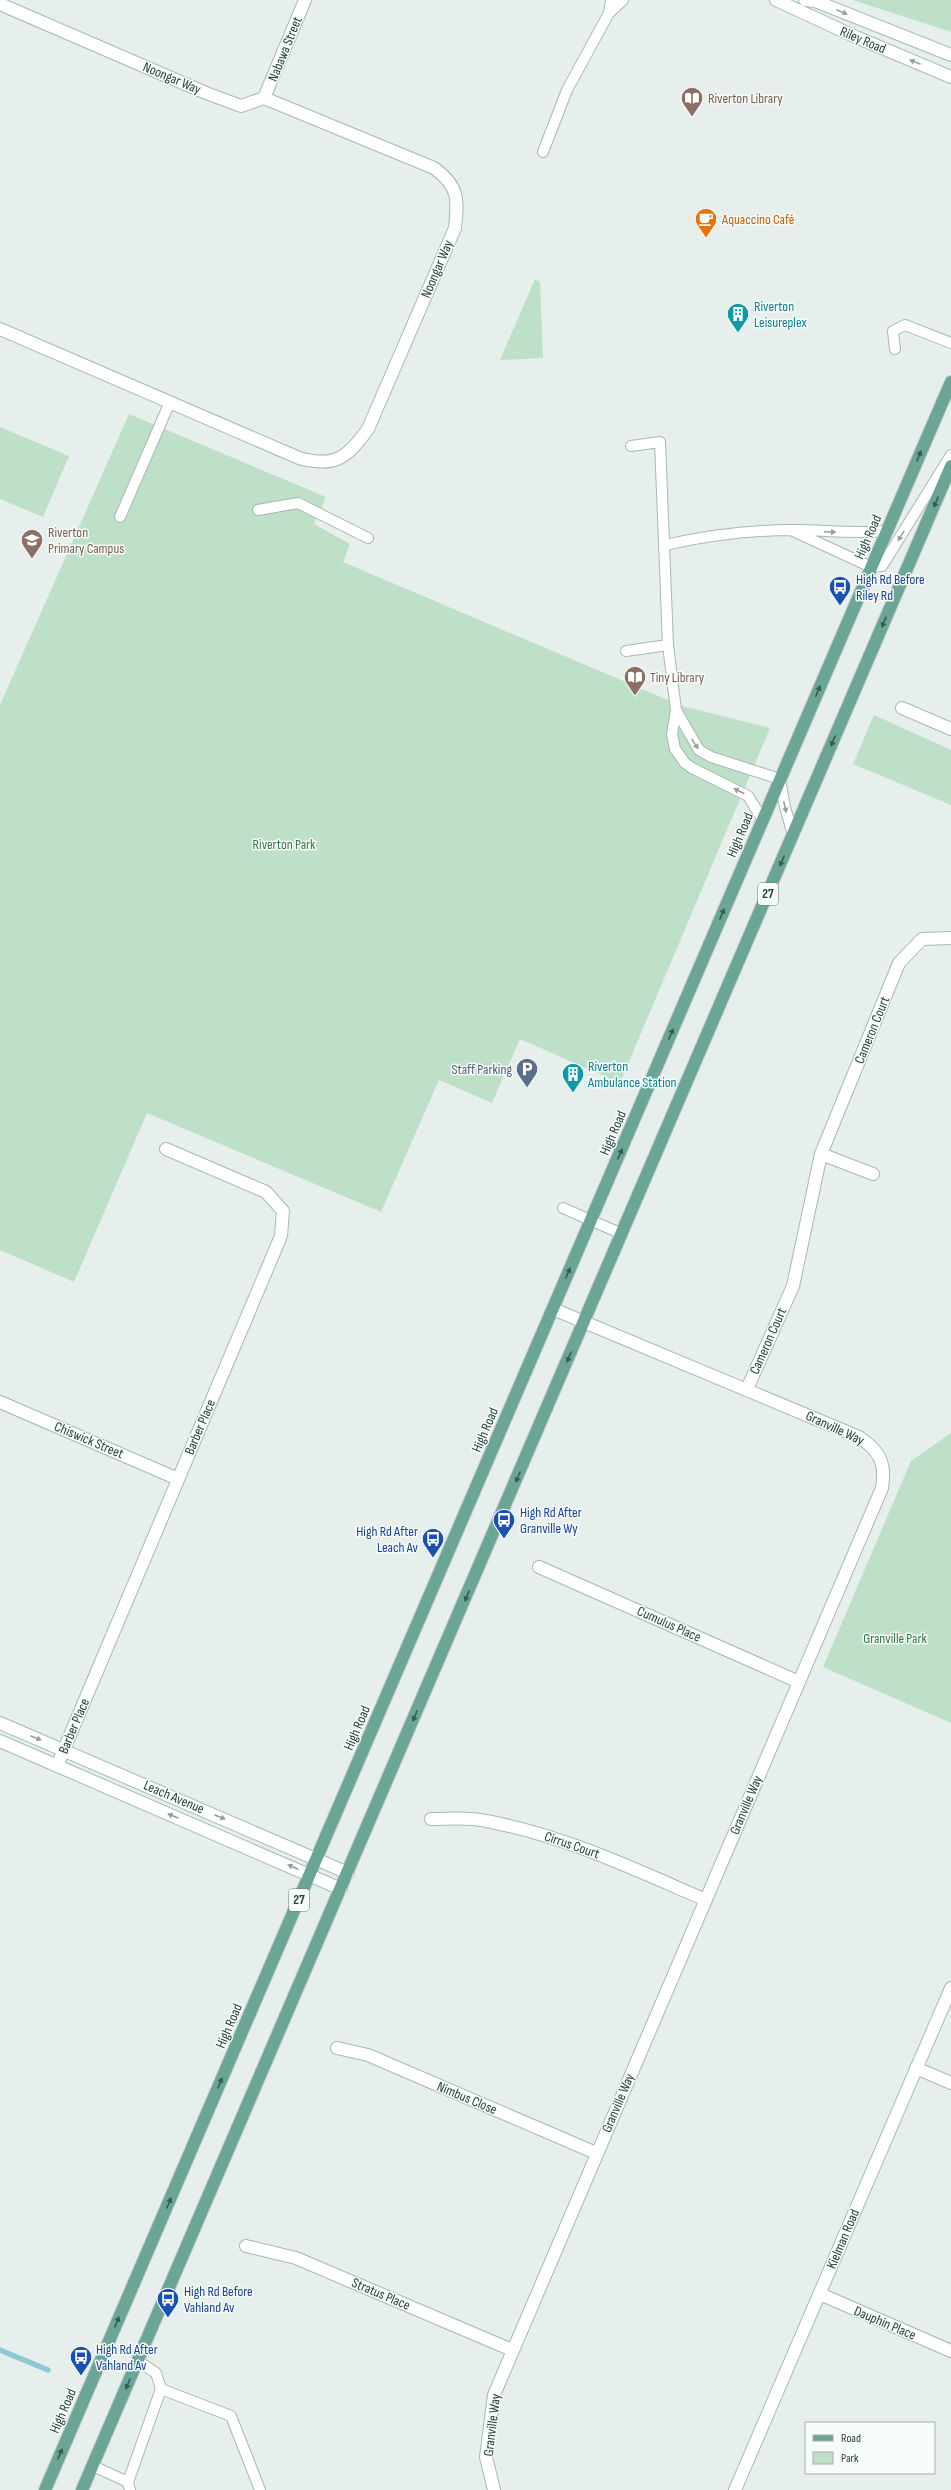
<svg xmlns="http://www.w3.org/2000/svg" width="951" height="2490" viewBox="0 0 951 2490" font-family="'Sofia Sans Condensed',sans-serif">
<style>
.green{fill:#bfe0c8}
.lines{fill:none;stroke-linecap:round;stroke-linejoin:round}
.stream{stroke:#8ec9d4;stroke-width:5.5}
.lane-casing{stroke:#a8b8b2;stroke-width:12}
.street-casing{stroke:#a8b8b2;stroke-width:14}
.secondary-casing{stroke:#a4bbb3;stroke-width:14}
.primary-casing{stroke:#c2cac8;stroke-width:14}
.lane{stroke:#fff;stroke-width:10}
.street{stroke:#fff;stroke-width:12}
.secondary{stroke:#fff;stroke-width:12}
.primary{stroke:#6aa596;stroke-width:12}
.oneway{fill:#92a09c}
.oneway2{fill:#365b51}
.labels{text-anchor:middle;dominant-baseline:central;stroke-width:3;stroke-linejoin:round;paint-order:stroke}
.shield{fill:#f7fbf9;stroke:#637a73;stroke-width:1}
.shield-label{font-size:13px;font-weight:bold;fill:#24423a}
.street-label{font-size:14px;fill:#24423a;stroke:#f7fbf9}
.education-label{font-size:14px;fill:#785e54;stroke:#f7fbf9;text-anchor:start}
.food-label{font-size:14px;fill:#c56008;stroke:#f7fbf9;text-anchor:start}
.culture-label{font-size:14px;fill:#0d838f;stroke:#f7fbf9;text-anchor:start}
.transit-label{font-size:14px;fill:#164399;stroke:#f7fbf9;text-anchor:start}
.park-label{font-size:14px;fill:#2d7a4b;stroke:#f7fbf9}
.service-label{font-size:14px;fill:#4e5e75;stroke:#f7fbf9;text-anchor:end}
</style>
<rect width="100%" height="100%" fill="#e6efeb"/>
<!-- green -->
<path class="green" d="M853,0H951V32Z
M535,279L540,282L543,358L500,360Z
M129,414L326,497L314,524L350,544L343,562L682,706L770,728L620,1083L520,1039L492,1103L439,1080L381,1212L147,1113L74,1282L0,1250V705Z
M0,427L69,456L43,517L0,499Z
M874,715L951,750V805L853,764Z
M951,1433V1723L823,1667L911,1461Z"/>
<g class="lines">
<!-- stream -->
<path class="stream" d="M0,2350L48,2370"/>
<!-- lane casing -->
<g class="lane-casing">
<path id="lane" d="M609,13L623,0
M543,152L567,90L609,13L611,0
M895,349L893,331L905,325L951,343
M631,446L660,442L668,645L676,710L672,734L675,749L685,763L692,768L748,796L763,820
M258,510L298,503L368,538
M120,517L170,402
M791,530L871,567L882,566L951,455
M665,545C705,536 750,530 792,530C824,530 855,534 886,531
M626,651L668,645
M676,710L699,750L711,757L780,779L785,807L793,835
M563,1208L622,1234
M161,2389L231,2416L260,2490
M93,2466L128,2482L130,2490
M128,2482L161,2389L156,2373L138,2361"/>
</g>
<!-- street casing -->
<g class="street-casing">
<path id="street" d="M0,4L206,93L241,106L264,98L434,168C459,186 458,199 455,228L368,429C347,458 335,468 299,458L0,329
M264,98L305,0
M902,708L951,729
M821,1154L873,1174
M747,1389L793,1286L821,1154L899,963L922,939L951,938
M0,1402L178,1479
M539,1567L799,1682
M57,1766L281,1236L283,1211L266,1192L166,1149
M431,1819C449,1819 468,1817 486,1821C563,1835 634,1869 706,1900
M337,2048L368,2055L596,2153
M916,2068L951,2083
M246,2246L296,2258L512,2350
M820,2294L951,2351
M494,2490L486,2457L494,2395L882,1488C886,1463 880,1451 859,1437L553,1309"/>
</g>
<!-- secondary casing -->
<g class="secondary-casing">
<path id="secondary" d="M776,0L856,37L951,77
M805,0L815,1L951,55
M0,1723L348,1873
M0,1741L341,1889
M735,2490L951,1988"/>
</g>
<!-- primary casing -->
<g class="primary-casing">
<path id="primary" d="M45,2490L951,382
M82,2490L951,466"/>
</g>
<!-- lane -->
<use href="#lane" class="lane"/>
<!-- street -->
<use href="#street" class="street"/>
<!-- secondary -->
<use href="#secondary" class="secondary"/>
<!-- primary -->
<use href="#primary" class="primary"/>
</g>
<!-- one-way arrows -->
<defs><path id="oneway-solid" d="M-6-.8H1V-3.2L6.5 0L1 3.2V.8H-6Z"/></defs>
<g class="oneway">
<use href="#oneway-solid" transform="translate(842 12) rotate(22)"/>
<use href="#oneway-solid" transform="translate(915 62) rotate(-158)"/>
<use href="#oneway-solid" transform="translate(830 532) rotate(3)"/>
<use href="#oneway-solid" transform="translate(901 536) rotate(121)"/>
<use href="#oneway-solid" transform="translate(695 744) rotate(56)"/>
<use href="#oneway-solid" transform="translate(739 791) rotate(-153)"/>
<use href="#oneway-solid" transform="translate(785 807) rotate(77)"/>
<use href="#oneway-solid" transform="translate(36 1738) rotate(23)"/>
<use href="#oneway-solid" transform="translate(173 1816) rotate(-157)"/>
<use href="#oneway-solid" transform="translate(220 1817) rotate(23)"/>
<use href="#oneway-solid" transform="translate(293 1867) rotate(-156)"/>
</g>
<g class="oneway2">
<use href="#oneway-solid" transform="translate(919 456) rotate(-67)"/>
<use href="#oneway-solid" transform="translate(936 502) rotate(113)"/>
<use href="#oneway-solid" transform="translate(884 622) rotate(113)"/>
<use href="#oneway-solid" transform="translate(818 691) rotate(-67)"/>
<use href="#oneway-solid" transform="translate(833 741) rotate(113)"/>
<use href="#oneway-solid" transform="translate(782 861) rotate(113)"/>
<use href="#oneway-solid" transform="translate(722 914) rotate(-67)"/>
<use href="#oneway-solid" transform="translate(671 1034) rotate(-67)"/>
<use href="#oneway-solid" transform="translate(620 1154) rotate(-66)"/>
<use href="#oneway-solid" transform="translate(568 1273) rotate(-67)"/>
<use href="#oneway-solid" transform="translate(569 1357) rotate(113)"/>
<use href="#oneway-solid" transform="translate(518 1477) rotate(113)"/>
<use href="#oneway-solid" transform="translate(467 1596) rotate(113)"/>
<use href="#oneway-solid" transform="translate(415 1716) rotate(113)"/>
<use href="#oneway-solid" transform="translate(220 2083) rotate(-67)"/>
<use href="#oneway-solid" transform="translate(169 2203) rotate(-67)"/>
<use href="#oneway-solid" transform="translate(117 2322) rotate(-67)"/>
<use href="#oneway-solid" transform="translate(128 2384) rotate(113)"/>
<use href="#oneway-solid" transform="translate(60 2454) rotate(-67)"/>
</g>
<!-- icons -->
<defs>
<g id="library-pin" transform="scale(1.15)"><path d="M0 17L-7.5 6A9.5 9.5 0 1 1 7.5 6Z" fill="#8d6e63" stroke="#f7fbf9"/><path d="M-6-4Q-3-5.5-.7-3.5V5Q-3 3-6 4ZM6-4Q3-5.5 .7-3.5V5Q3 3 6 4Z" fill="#fff"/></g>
<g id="cafe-pin" transform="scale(1.15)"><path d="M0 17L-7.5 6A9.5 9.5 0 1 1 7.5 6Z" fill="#e8710a" stroke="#f7fbf9"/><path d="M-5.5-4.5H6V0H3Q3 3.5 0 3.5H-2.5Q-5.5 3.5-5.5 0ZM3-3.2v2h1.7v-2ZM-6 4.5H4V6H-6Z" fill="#fff"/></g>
<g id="building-pin" transform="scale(1.15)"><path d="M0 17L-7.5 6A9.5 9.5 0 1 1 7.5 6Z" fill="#0f9aa8" stroke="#f7fbf9"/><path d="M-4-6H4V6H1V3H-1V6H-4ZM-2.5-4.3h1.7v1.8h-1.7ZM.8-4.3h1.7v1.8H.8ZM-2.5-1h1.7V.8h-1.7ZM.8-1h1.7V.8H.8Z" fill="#fff"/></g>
<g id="school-pin" transform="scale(1.15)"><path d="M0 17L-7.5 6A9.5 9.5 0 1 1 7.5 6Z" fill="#8d6e63" stroke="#f7fbf9"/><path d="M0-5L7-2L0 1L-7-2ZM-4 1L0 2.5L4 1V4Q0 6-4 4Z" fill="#fff"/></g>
<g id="bus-pin" transform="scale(1.15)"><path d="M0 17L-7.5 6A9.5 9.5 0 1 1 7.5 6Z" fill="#1a4fb4" stroke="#f7fbf9"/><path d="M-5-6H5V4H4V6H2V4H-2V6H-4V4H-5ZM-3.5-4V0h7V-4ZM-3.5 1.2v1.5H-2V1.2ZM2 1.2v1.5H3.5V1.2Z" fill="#fff"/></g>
<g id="parking-pin" transform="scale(1.15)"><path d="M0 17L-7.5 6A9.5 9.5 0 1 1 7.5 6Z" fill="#5c6f8a" stroke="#f7fbf9"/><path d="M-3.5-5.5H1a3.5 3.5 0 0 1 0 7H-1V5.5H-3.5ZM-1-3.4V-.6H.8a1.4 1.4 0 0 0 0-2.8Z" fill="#fff"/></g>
</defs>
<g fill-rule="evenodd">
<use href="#library-pin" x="692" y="98"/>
<use href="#cafe-pin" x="706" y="219"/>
<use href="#building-pin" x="738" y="314"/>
<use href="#school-pin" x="32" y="540"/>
<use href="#bus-pin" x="840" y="587"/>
<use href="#library-pin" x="635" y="677"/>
<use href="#parking-pin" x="527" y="1069"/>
<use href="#building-pin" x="573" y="1074"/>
<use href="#bus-pin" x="504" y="1520"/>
<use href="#bus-pin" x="433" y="1539"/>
<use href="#bus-pin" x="168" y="2299"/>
<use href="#bus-pin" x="81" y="2357"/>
</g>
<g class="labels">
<!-- shield labels -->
<g class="shield">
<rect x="758" y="883" width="20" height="22" rx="3"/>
<rect x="289" y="1889" width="20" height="22" rx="3"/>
</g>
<g class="shield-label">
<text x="768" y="894">27</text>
<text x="299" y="1900">27</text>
</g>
<!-- street labels -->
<g class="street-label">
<text transform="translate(863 40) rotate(23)">Riley Road</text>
<text transform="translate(285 49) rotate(-68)">Nabawa Street</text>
<text transform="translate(172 78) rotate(23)">Noongar Way</text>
<text transform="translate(437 269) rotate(-67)">Noongar Way</text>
<text transform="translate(868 537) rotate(-66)">High Road</text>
<text transform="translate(740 835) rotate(-67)">High Road</text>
<text transform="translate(872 1030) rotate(-68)">Cameron Court</text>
<text transform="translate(613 1133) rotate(-67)">High Road</text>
<text transform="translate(768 1341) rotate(-66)">Cameron Court</text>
<text transform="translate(200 1427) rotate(-67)">Barber Place</text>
<text transform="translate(835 1428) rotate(25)">Granville Way</text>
<text transform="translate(485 1430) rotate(-67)">High Road</text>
<text transform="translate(89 1440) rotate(23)">Chiswick Street</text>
<text transform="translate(669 1624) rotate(24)">Cumulus Place</text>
<text transform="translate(74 1726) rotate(-67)">Barber Place</text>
<text transform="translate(357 1728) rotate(-67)">High Road</text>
<text transform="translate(174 1797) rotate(23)">Leach Avenue</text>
<text transform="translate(746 1805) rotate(-67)">Granville Way</text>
<text transform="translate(572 1845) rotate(19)">Cirrus Court</text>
<text transform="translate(229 2026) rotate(-67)">High Road</text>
<text transform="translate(467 2098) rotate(23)">Nimbus Close</text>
<text transform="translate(618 2103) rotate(-67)">Granville Way</text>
<text transform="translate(843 2239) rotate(-67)">Kielman Road</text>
<text transform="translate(381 2294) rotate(23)">Stratus Place</text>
<text transform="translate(885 2323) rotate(23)">Dauphin Place</text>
<text transform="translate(63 2411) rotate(-67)">High Road</text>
<text transform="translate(492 2425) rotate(-83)">Granville Way</text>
</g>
<!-- education labels -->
<g class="education-label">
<text x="708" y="98">Riverton Library</text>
<text x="48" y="532">Riverton<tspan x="48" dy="16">Primary Campus</tspan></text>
<text x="650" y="677">Tiny Library</text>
</g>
<!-- food labels -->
<g class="food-label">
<text x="722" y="219">Aquaccino Café</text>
</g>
<!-- culture labels -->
<g class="culture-label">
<text x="754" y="306">Riverton<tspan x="754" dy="16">Leisureplex</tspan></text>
<text x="588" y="1066">Riverton<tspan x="588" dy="16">Ambulance Station</tspan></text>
</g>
<!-- transit labels -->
<g class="transit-label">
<text x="856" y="579">High Rd Before<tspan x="856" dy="16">Riley Rd</tspan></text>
<text x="520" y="1512">High Rd After<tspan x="520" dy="16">Granville Wy</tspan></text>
<text x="418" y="1531" text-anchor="end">High Rd After<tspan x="418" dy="16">Leach Av</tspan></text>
<text x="184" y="2291">High Rd Before<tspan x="184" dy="16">Vahland Av</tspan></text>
<text x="96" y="2349">High Rd After<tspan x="96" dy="16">Vahland Av</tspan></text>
</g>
<!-- park labels -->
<g class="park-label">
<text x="284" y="844">Riverton Park</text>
<text x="895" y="1638">Granville Park</text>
</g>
<!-- service labels -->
<g class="service-label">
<text x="512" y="1069">Staff Parking</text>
</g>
</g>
<!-- legend -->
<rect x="805" y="2422" width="130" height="52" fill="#f7fbf9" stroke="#a3b1ad"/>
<rect x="813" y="2435" width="20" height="6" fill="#6aa596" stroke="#a3b1ad"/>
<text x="841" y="2442" font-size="12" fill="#24423a">Road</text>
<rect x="813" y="2452" width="20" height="12" fill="#bfe0c8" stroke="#a3b1ad"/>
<text x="841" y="2462" font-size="12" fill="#24423a">Park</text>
</svg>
